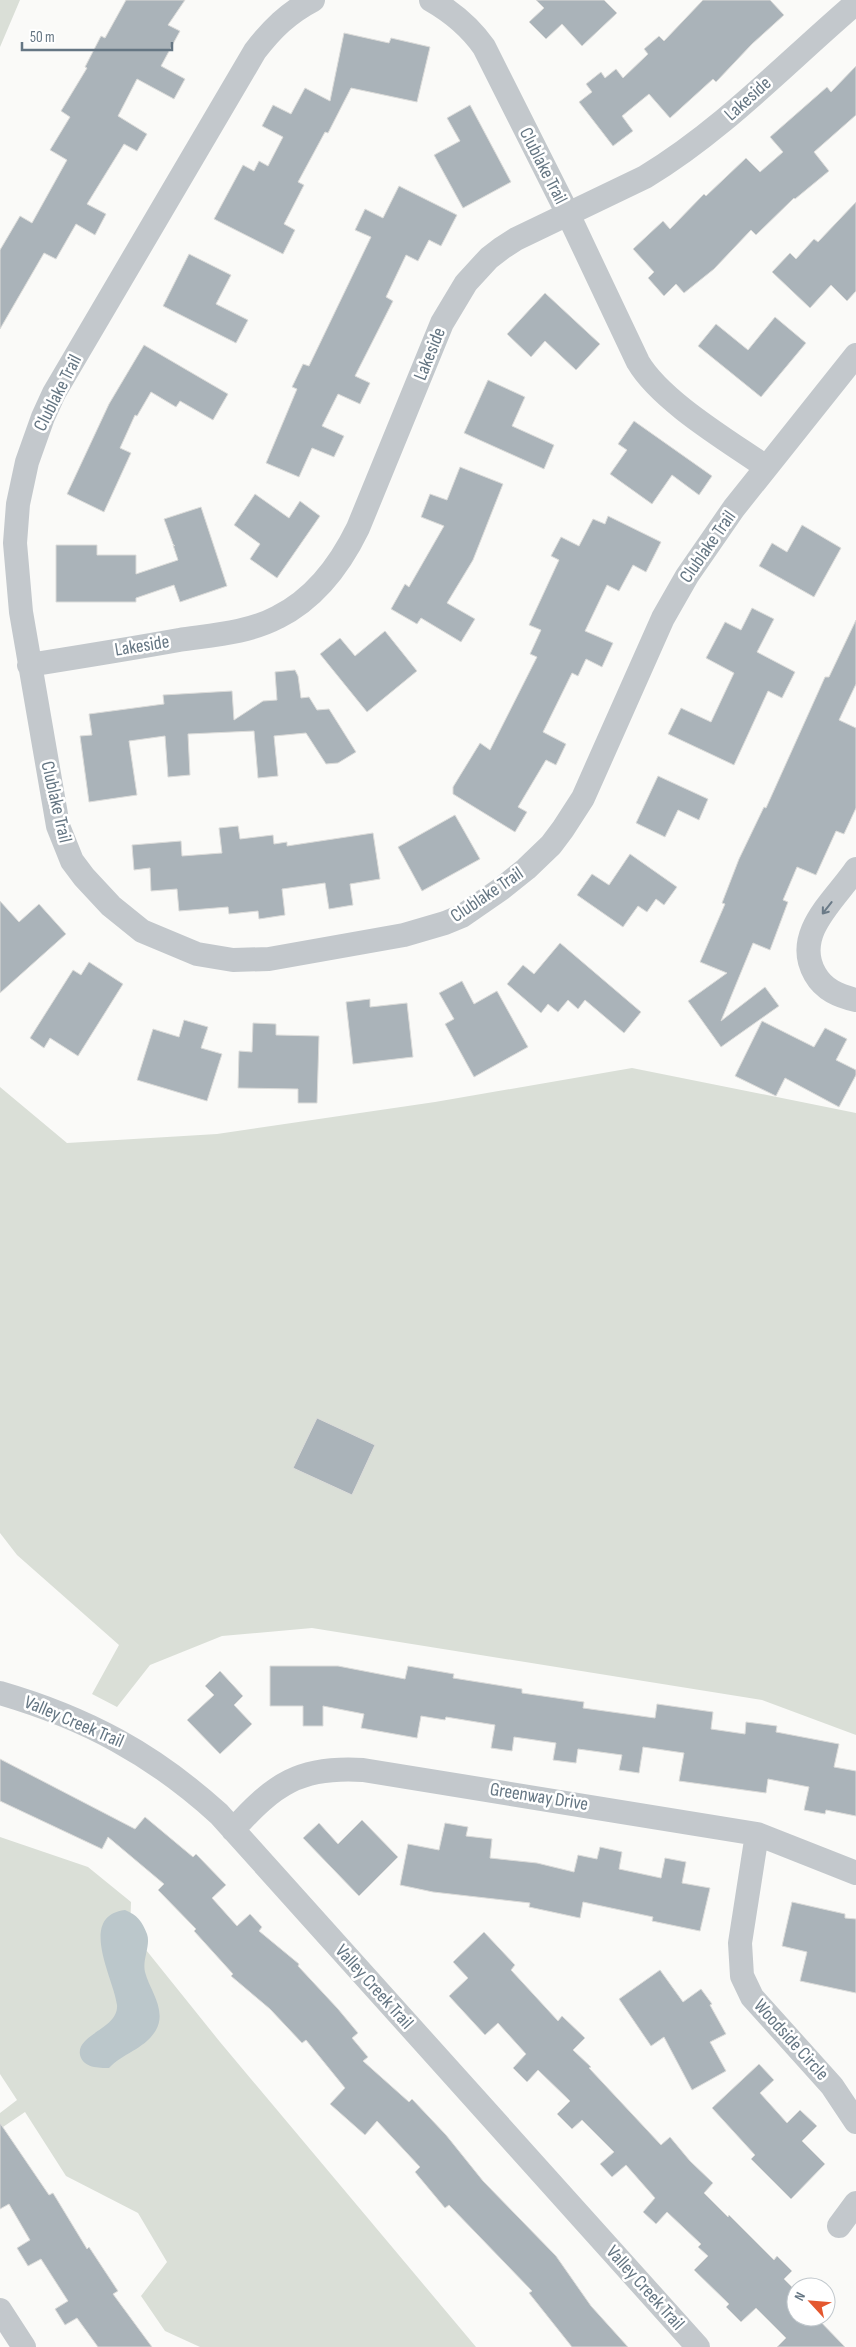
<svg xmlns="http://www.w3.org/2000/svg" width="856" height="2347" viewBox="0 0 856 2347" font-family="'Sofia Sans Condensed',sans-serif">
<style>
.green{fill:#dadfd7}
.water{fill:#bbc7cb}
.building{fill:#aab3b9;stroke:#dcdcda}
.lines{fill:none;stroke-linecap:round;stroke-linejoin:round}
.minor{stroke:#c3c8cc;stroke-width:24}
.oneway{stroke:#6a7a87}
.labels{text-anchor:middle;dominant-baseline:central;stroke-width:5;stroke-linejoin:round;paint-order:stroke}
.street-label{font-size:19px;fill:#657683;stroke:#fff}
</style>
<rect width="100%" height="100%" fill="#fafaf8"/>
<!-- green -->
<path class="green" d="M0,0H20L0,47Z
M632,1068L856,1113V1735L762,1700L312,1628L222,1636L150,1665L117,1707L92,1694L119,1645L17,1555L0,1533V1087L67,1143L217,1134L435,1102Z
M0,1837L88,1867L131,1902L130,1930L220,2042L476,2347H200L165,2331L141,2296L167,2262L138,2213L66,2176L25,2112L0,2129V2113L17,2100L0,2074Z"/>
<!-- water -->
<path class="water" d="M125,1910C137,1915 142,1921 147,1934C151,1945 142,1960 145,1972C150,1991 167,2010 156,2030C145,2049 123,2053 109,2068C99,2068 83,2068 80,2055C76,2034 119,2029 117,2005C114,1979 77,1916 125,1910Z"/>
<!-- building -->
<path class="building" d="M126,0H185L168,25L180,31L161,66L185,79L174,99L137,79L118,116L147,134L137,151L124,144L87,204L106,214L95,235L76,224L56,259L44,253L0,329V250L20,216L32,223L67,160L50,150L70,117L61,111L87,68L85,67L101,36L105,38Z
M536,0H604L617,13L582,46L562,24L546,39L529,22L544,8Z
M703,0H770L784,15L752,44L716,82L713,79L670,118L649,94L622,116L633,131L613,146L579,102L592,92L586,84L601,72L605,78L616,69L623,78L648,54L644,49L659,36L664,41Z
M344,33L389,43L391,38L430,47L417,102L351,88L328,133L325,132L298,182L304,185L284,224L295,230L283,254L214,219L243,165L254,171L259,161L268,166L283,137L262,126L273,105L291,114L305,88L330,101Z
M856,66V115L814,152L829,171L795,199L794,198L756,235L751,230L714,269L684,293L676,284L664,296L648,278L654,272L633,249L663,221L670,229L704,194L706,196L746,158L760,172L783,152L770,137L827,87L831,92Z
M470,105L511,182L463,208L434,155L460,141L447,118Z
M399,186L457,215L441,246L429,240L418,261L406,255L386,297L393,301L355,376L370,383L360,404L338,394L322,426L344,436L334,457L312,448L299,477L266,463L297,389L292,387L303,364L309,366L371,237L355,230L365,209L383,218Z
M856,202V291L847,301L831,285L810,308L772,272L790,253L796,259L814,239L818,242Z
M189,254L231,275L216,304L248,320L236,343L163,306Z
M545,293L600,344L576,370L545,341L531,357L507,334Z
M775,317L806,343L761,397L698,346L716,324L748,350Z
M144,345L228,394L213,420L180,401L176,407L151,392L137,416L135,415L120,448L131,453L104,512L67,494L109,404Z
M488,380L525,397L512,426L554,445L544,469L464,433Z
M634,421L712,476L699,495L672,475L652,504L610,474L627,450L618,444Z
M460,467L503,484L473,560L447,603L475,619L461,642L421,618L417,624L391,609L405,584L409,587L444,526L421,517L430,494L447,500Z
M255,494L289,518L300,501L320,516L277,578L250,559L260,544L234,525Z
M201,507L227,586L180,602L174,585L136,598V602H56V545H97V555H136V574L178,560L173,545L175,546L173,544L164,519Z
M608,516L661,542L646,572L633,565L619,591L607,585L585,631L613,643L602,667L586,659L578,676L572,673L543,732L566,744L556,765L546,760L518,807L527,812L515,832L453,794V787L480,743L490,750L537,657L530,654L541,630L529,625L559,560L551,556L561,537L579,546L593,519L605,524Z
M802,525L841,548L814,597L759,566L772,543L787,552Z
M752,608L774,619L757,652L795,672L782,698L768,691L734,765L668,734L681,708L711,722L734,673L706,658L725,622L741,630Z
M856,620V684L839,720L856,728V808L844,834L836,831L816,875L797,867L783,900L788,902L770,950L753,943L721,1021L765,987L779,1006L721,1047L688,1001L727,973L700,962L725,904L722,903L739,859L764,807L766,808L825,677H829Z
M385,631L417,671L367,712L320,654L340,638L355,656Z
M295,670L298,676L301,698L309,697L317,710L329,709L356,752L338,763L326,764L306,733L274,736L278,776L258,778L254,731L188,734L190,775L168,777L165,736L129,741L137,795L89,802L80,736L92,735L89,714L164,704L163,695L232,691L234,720L263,701L277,700L275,672Z
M658,776L708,799L699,820L678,810L665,837L636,823Z
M455,815L480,859L422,891L398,847Z
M238,826L240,839L273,835L274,844L287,842V846L373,833L380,879L350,884L353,905L329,909L325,883L282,889L285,915L259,919L258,911L229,914L228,907L179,911L177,889L151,891L150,868L134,870L132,845L181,841L182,856L222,853L219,828Z
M630,854L677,887L664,905L656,899L647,912L638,906L623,927L577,895L592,874L609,885Z
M0,901L19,922L39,904L66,934L0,993Z
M560,943L641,1012L624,1033L585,1000L578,1009L568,1000L558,1012L548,1004L541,1013L507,984L523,965L534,974Z
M89,962L123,984L78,1056L50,1038L44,1048L30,1038L73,970L81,975Z
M462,981L474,1004L497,991L528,1047L474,1077L445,1024L454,1019L439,993Z
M370,999V1007L407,1003L413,1057L353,1064L346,1002Z
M184,1020L208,1027L201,1048L222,1054L207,1101L137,1080L153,1029L179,1037Z
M762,1021L814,1047L825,1028L847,1039L836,1060L856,1070V1075L839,1107L785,1078L776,1096L735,1076Z
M253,1023L276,1024V1035L319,1036L317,1103H298V1089L238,1088L239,1051L252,1052Z
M317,1418L375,1445L352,1495L293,1468Z
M270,1666H338L405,1679L408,1666L454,1674L453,1678L522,1689V1693L584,1702L583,1708L655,1718L657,1704L713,1712L711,1729L745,1734L746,1722L777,1726L776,1732L839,1744L834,1767L856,1771V1816L826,1810L825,1814L804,1810L809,1787L768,1779L766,1793L679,1781L684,1753L643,1747L639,1773L619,1770L622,1755L578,1749L576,1763L553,1760L556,1743L514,1737L512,1751L491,1748L495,1725L446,1717L445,1720L421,1716L417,1738L361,1728L364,1714L323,1706V1726H303V1706H270Z
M220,1671L243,1696L234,1705L252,1724L220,1754L187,1720L214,1695L205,1686Z
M0,1759L135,1829L145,1817L193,1857L196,1854L226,1885L212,1898L237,1926L250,1914L262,1927L259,1931L299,1964L298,1966L338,2009L358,2033L352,2038L368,2057L363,2061L409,2102L412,2099L446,2135L483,2181L556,2256L591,2306L628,2347H572L529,2293L532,2291L449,2205L445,2208L415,2172L420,2167L377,2121L365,2135L330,2104L345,2088L306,2040L302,2043L270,2009L231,1976L233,1974L194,1931L196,1929L158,1890L164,1884L108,1837L102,1849L0,1801Z
M362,1820L398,1857L359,1896L303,1838L319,1823L338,1844Z
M445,1823L468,1827L466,1836L492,1839L490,1858L537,1863L574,1872L578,1855L597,1859L600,1847L622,1852L619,1869L661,1878L665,1858L686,1862L682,1883L710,1888L700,1931L652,1921L653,1917L583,1902L580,1918L529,1907L530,1903L433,1892L400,1885L408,1844L439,1850Z
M792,1902L845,1914V1918L856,1919V1993L800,1981L807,1952L782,1946Z
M484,1932L515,1965L511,1970L558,2021L562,2016L585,2038L573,2050L591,2067L589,2068L661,2145L670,2137L690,2161L713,2183L704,2193L728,2217L729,2215L774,2260L777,2256L792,2271L784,2279L796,2291V2317H816L845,2347H777L786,2338L756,2308L741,2322L726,2307L729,2304L694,2270L708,2256L698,2247L701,2244L667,2212L656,2224L643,2212L655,2198L626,2165L612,2177L600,2164L614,2152L582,2120L572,2129L557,2114L570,2101L538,2070L527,2082L513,2068L526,2054L498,2023L485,2035L449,1996L468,1978L453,1962Z
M660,1970L683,2002L701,1989L712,2004L710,2005L726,2034L710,2042L726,2071L692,2090L664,2037L651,2046L619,1999Z
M759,2064L774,2080L760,2093L787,2123L800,2110L817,2126L802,2141L825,2164L791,2199L751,2159L755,2155L712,2108Z
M0,2123L49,2195L53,2193L87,2249L89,2247L118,2291L113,2294L152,2347H98L77,2318L65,2325L55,2309L68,2301L41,2259L28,2266L17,2248L30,2240L9,2204L0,2209Z"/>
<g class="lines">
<!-- minor -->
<path class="minor" d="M313,0C288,13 272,29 255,51L54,393L43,417L27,462L18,504L15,543L21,612L58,826L72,861L84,877L111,906L142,931L197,954L233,960L269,959L404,935L445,923L462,916L501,889L526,869L551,845L563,829L583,798L663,618L687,576L734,508L856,355
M431,0C452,12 470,27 484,47L568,214L638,362C661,401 727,440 766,467
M29,665C79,657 129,649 179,640C212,635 248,633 278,617C316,598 340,565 358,528L442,323L466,283L489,258L502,248L516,239L645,177C723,130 787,62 856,3
M856,869C835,900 792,934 815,974C824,990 839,996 856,1000
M0,1693C86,1718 153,1754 219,1814L698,2347
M233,1830C274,1784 300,1766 363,1770L757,1834L856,1873
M757,1834L740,1943L742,1976L752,1997L832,2086L856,2122
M839,2226L856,2203
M0,2310L24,2347"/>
</g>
<!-- one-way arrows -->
<defs><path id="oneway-shaft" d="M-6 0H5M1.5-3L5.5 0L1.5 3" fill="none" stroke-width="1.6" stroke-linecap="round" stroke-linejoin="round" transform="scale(1.25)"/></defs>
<use class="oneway" href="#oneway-shaft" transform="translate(827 908) rotate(128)"/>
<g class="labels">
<!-- street labels -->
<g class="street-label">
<text transform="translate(748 99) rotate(-42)">Lakeside</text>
<text transform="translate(543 166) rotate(63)">Clublake Trail</text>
<text transform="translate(430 354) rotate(-68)">Lakeside</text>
<text transform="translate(58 393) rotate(-63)">Clublake Trail</text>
<text transform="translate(708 547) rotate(-55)">Clublake Trail</text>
<text transform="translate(142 646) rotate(-9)">Lakeside</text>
<text transform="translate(56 802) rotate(77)">Clublake Trail</text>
<text transform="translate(487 895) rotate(-34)">Clublake Trail</text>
<text transform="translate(74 1722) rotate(23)">Valley Creek Trail</text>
<text transform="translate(539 1797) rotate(9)">Greenway Drive</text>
<text transform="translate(374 1987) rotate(48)">Valley Creek Trail</text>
<text transform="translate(791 2040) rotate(48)">Woodside Circle</text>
<text transform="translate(645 2288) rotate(48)">Valley Creek Trail</text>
</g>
</g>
<!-- north arrow -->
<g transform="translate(811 2302) rotate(296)"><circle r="24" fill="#ffffff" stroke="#c1c8cd"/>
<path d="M0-4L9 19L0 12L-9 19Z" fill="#e4572e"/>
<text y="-8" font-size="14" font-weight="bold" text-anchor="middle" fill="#657683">N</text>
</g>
<!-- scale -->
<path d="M22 42v8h150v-8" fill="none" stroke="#657683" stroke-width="2.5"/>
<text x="30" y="42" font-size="15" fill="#657683" stroke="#ffffff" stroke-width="4" paint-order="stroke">50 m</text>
</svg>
